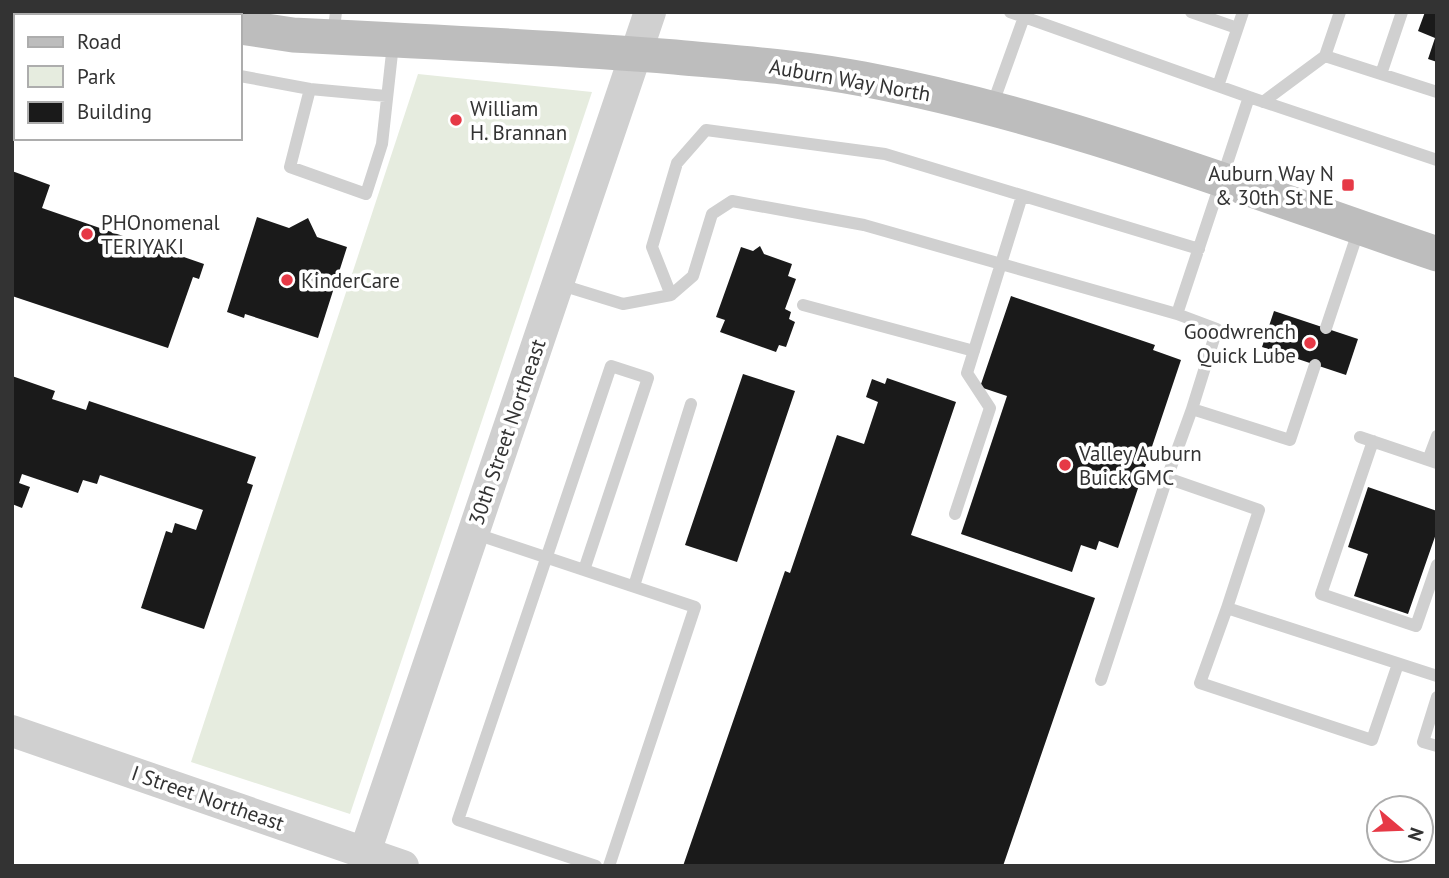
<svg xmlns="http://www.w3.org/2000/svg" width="1449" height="878" viewBox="0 0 1449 878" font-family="'PT Sans',sans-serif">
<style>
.green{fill:#e6ecdf}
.building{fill:#1a1a1a}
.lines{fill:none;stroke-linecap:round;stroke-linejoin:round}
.service{stroke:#d0d0d0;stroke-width:12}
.tertiary{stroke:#d0d0d0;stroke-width:32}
.secondary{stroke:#bdbdbd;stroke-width:35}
.poi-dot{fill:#e63946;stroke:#fff;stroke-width:2.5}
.labels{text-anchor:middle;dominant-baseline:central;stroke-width:7;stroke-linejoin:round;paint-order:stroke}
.street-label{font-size:21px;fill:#333;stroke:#fff}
.poi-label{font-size:21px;fill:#333;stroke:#fff;text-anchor:start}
</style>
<rect width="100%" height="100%" fill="#fff"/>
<!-- green -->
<path class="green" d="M418,74L592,92L350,814L191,762Z"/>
<!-- building -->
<path class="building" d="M1425,12H1437V62L1428,59L1435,38L1418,31Z
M12,171L50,185L42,208L204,264L199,279L193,277L168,348L12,296Z
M257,217L289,228L308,218L317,237L347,247L318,338L245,314L244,318L227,312Z
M760,246L764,254L792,264L788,276L796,279L785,309L791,312L789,319L795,322L786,347L779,345L776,352L720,332L725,320L716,317L741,247L753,251Z
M1011,296L1155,345L1153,350L1181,360L1118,548L1099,541L1096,550L1081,545L1072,572L961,534L1007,396L980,387Z
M1274,311L1358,339L1346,375L1262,347Z
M743,374L795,391L737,562L685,545Z
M12,376L55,391L52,399L86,410L89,401L256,457L247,483L253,485L204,629L141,608L166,531L172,533L175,523L196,530L203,510L100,475L97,484L83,480L78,493L22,474L19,483L30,487L22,508L12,504Z
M887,378L956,402L911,535L1095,598L1003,866H683L785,571L790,573L837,435L864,444L878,402L866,397L872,379L885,384Z
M1368,487L1437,511V531L1408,614L1354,596L1368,554L1348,547Z"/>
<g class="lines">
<!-- service -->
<path class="service" d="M1010,12L1249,97
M1191,12L1237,28
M333,36L336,12
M1325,56L1437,92
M1381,74L1402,12
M240,76L310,89L386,96
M1218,86L1243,12
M310,89L290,167L366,194L382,144L393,44
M1263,102L1325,56L1340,12
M992,106L1024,17
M558,284L623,304L671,295L693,276L712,214L732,201L864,225L1177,314
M671,295L652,247L677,163L706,130L885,154L1199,249
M803,305L974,351
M1326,328L1359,229
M1315,365L1290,440L1192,409L1217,329L1177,314L1249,97L1437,160
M1360,437L1437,463
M1373,441L1321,594L1416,626L1437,565
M1428,460L1437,436
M1167,478L1192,409
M955,514L990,408L967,373L1022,196
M473,533L695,607L609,866
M584,570L648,378L611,366L458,820L596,866
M634,586L691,404
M1227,608L1200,683L1372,740L1398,664
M1101,680L1167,478L1259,510L1227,608L1437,676
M1437,697L1423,742L1437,746"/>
<!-- tertiary -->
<path class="tertiary" d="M12,731L403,866
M365,852L650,12"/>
<!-- secondary -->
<path class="secondary" d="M131,12L154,16
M240,27L293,35C421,41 548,47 675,57C738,63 801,67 863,79C1059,116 1248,190 1437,254"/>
</g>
<!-- markers -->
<g class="poi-dot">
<circle cx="456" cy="120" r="7"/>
<rect x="1341" y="178" width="14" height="14" rx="3.5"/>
<circle cx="87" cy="234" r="7"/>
<circle cx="287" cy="280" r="7"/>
<circle cx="1310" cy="343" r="7"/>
<circle cx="1065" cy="465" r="7"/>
</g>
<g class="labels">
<!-- street labels -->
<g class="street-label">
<text transform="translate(850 80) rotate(10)">Auburn Way North</text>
<text transform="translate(507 432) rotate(-71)">30th Street Northeast</text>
<text transform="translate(208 798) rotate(19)">I Street Northeast</text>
</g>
<!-- poi labels -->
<g class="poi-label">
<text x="470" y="108">William<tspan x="470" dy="24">H. Brannan</tspan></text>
<text x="1334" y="173" text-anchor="end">Auburn Way N<tspan x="1334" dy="24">&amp; 30th St NE</tspan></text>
<text x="101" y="222">PHOnomenal<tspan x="101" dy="24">TERIYAKI</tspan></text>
<text x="301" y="280">KinderCare</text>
<text x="1296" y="331" text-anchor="end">Goodwrench<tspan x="1296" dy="24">Quick Lube</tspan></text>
<text x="1079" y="453">Valley Auburn<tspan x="1079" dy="24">Buick GMC</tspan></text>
</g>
</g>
<!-- border -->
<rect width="1449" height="878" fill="none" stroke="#333333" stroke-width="28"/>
<!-- legend -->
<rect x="14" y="14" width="228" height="126" fill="#ffffff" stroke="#adadad" stroke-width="2"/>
<rect x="28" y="37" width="35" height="10" fill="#bdbdbd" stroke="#adadad" stroke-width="2"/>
<text x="77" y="49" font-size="21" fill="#333333">Road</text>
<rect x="28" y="66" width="35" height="21" fill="#e6ecdf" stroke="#adadad" stroke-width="2"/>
<text x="77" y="84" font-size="21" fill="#333333">Park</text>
<rect x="28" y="102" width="35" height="21" fill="#1a1a1a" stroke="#adadad" stroke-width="2"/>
<text x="77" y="119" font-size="21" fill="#333333">Building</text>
<!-- north arrow -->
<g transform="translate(1400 829) rotate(109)"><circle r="33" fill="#ffffff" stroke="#adadad" stroke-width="2"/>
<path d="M0-5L12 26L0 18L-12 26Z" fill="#e63946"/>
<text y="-10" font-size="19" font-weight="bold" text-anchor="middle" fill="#333333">N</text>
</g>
</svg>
